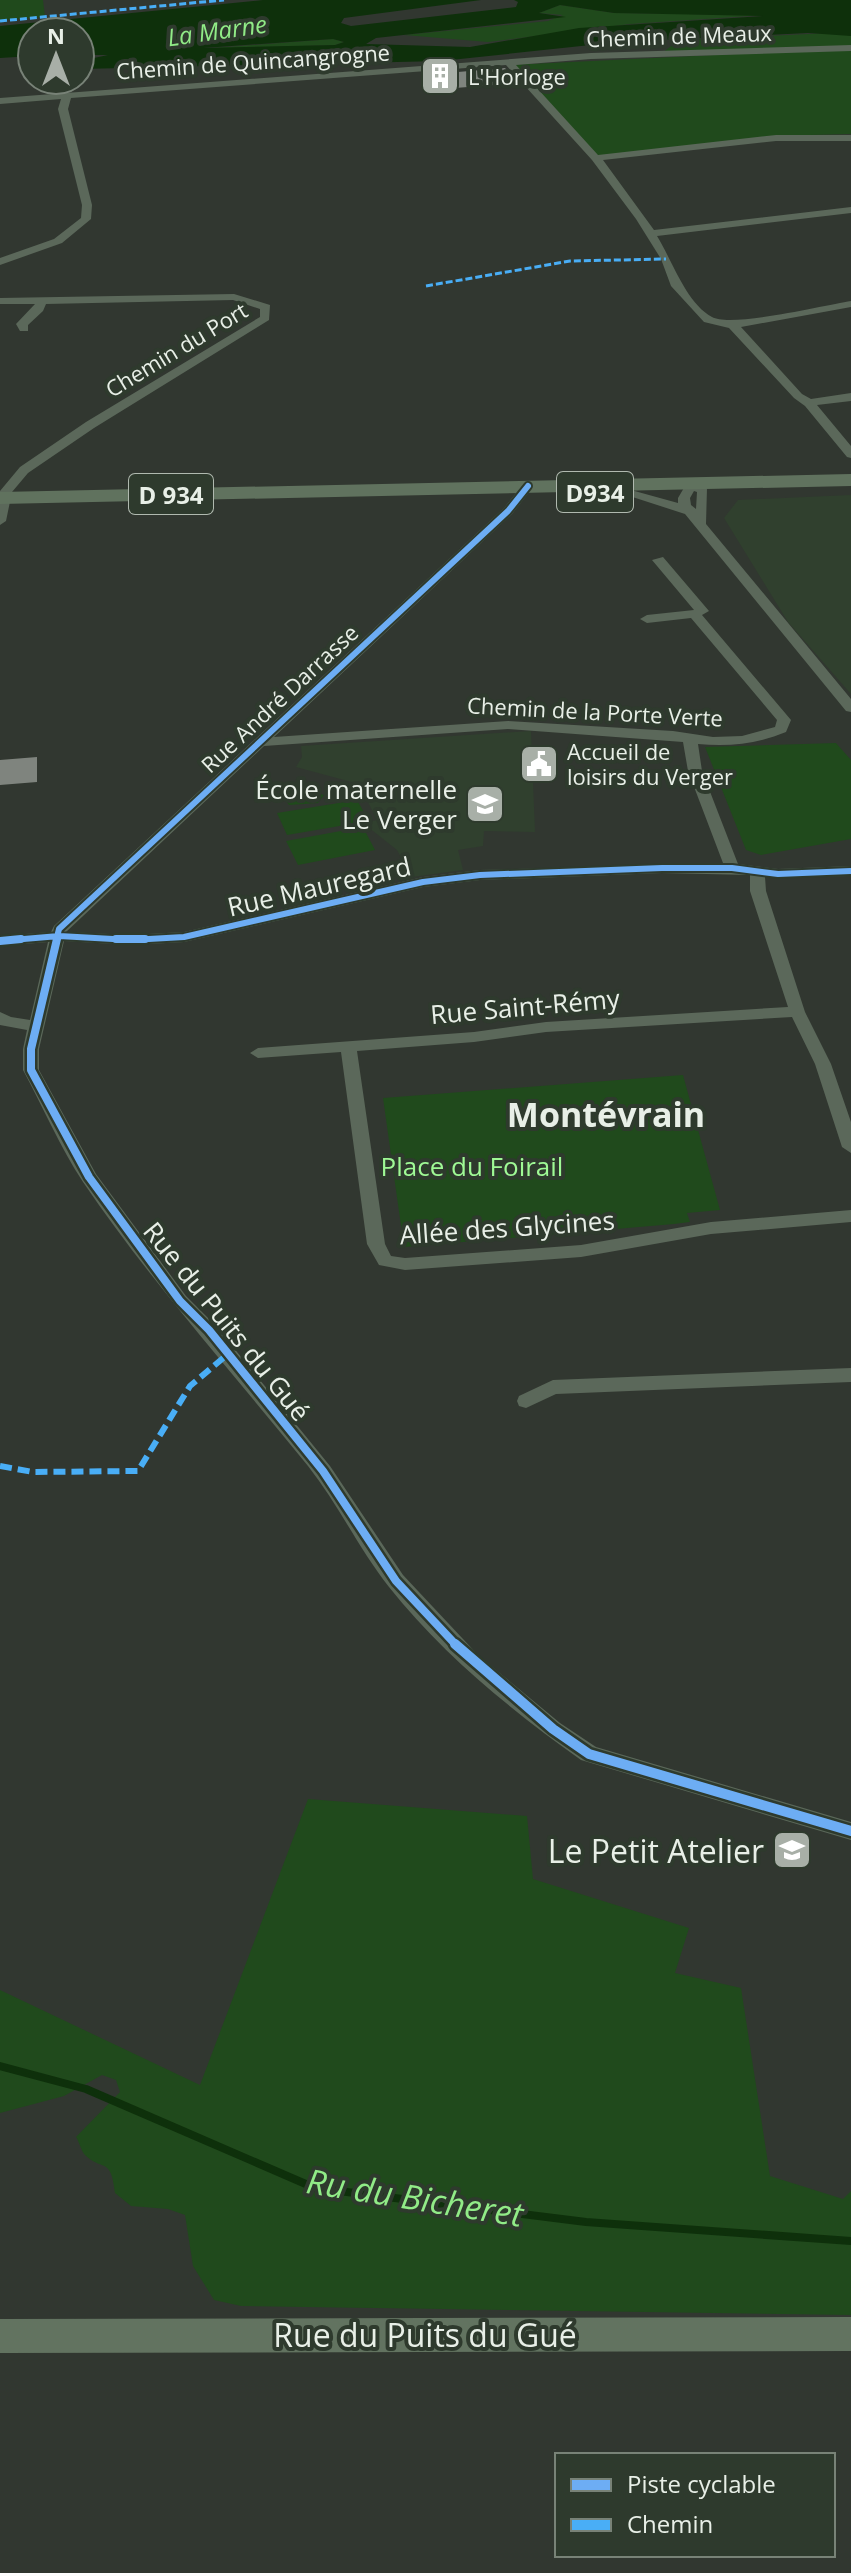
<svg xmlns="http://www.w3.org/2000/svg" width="851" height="2573" viewBox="0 0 851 2573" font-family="'Open Sans',sans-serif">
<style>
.built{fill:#30402e}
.green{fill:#204a1c}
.water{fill:#0e300b;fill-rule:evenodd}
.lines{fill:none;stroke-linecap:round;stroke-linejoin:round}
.stream{stroke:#0e300b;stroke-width:8}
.building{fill:#7f847e}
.minor{fill:#5b685a;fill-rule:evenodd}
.secondary{fill:#627360;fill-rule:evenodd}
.primary{fill:#60725e;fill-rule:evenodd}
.quiet-far1{stroke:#49aef6;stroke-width:3;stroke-dasharray:7 3;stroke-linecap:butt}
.quiet{stroke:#49aef6;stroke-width:6;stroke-dasharray:12 6;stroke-linecap:butt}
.cycleway-far2-casing{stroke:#2e3a2d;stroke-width:10}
.cycleway-far1-casing{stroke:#2e3a2d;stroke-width:13}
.cycleway-casing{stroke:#2e3a2d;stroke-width:15}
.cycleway-far2{stroke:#6dadf4;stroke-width:6}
.cycleway-far1{stroke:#6dadf4;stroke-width:8}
.cycleway{stroke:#6dadf4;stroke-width:10}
.labels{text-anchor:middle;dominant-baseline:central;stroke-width:8;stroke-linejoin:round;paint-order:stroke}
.far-street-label{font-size:22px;fill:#e8efe7;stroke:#2e3a2d}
.far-poi-label{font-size:22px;fill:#e8efe7;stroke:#2e3a2d;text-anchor:start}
.far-water-label{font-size:24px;font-style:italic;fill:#91eb87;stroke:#2e3a2d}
.shield{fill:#2e3a2d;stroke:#b0b9af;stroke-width:2}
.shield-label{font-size:24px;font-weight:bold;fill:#e8efe7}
.poi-label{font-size:26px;fill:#e8efe7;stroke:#2e3a2d;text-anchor:end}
.street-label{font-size:26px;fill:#e8efe7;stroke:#2e3a2d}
.park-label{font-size:26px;fill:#9ff995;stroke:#2e3a2d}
.near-poi-label{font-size:32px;fill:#e8efe7;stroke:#2e3a2d;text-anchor:end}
.near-street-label{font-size:32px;fill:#e8efe7;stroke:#2e3a2d}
.district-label{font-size:34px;font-weight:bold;fill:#e8efe7;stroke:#2e3a2d}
.near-water-label{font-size:34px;font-style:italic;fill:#91eb87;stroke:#2e3a2d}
</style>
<rect width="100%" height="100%" fill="#313730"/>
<!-- built -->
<path class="built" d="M851,495V694L788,622L724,518L738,500Z
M531,731L535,832L484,831L483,846L458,850L463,870L412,877L397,850L363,823L377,820L359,784L296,767L302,757L301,746Z"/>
<!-- green -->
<path class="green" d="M0,0H43L45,17L0,20Z
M560,5L614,13L765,15L630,24L488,42L404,35L548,21L563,15L539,13Z
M851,32V134L771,136L596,158L510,65L756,53H662L679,40Z
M333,39L344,42L335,45L201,49Z
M836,743L851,760V839L761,855L746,850L705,747Z
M286,785L324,795L318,803L289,805L280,792Z
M357,800L369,821L287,835L277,813Z
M363,827L375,850L298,865L286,841Z
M683,1075L720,1210L687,1213L690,1222L674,1224L404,1247L383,1098Z
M308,1799L527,1816L533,1879L689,1928L675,1973L741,1988L770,2176L843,2199L851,2191V2315L241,2306L214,2300L193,2266L185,2215L168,2209L131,2206L115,2193C111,2156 103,2172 85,2155C81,2151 79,2141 76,2137L120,2092L116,2080L102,2075L64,2096L0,2113V1990L200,2085Z"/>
<!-- water -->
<path class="water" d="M263,0H481L344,18L341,23L351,26L516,7L518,2L514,0H851V36L808,33L619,42L441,61L80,69V61L108,55H80V32H32V56L0,58V26ZM560,5L614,13L763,16L579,28L470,47L366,44L376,38L566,17L539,13ZM333,39L344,42L335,45L203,48Z"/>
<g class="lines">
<!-- stream -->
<path class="stream" d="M0,2066L86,2089L315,2188L586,2222L851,2241"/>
</g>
<!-- building -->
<path class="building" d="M505,68L518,83L455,88L446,73Z
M37,757V782L0,785V760Z"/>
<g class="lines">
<!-- minor -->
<path class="minor" d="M851,45V51L591,59L516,65L598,155L776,135H851V141H776L603,160L654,230L851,207V213L657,236C672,260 686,303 712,317C731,328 825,305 851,301V307L741,327L802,394L811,399L851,393V401L817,405L851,446V458L847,457L805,406L794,398L729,328L704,322L671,286L661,259L636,219L592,160L506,65L71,98L68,109L92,205L91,219L62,243L0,265V258L54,239L81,218L82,205L58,109L61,99L0,104V98L591,53Z
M234,294L270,305L269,320L94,428L28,473L12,492L6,521L0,525V491L20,467L86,422L260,317V309L233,300L46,304L43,311L28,325V331H20L16,324L35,304H0V298Z
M688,481H696L707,488L706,524L851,699V712L846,711L685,514L614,491L620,487L678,503V498ZM694,491L697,492L696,509L691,505L690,498Z
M524,483L534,486L512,514L274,737L508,721L673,731L713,737L742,736L775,727L777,720L691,618L647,623L640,619L647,615L694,610L652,560L663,557L709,611L702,615L791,720L786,732C757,744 729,747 698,744L702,771L738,864L778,869L851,866V876L765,877L766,891L805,1012L831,1064L851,1122V1153L842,1147L815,1064L792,1017L546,1032L474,1042L357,1051L385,1244L391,1256L405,1258L581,1245L711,1222L851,1210V1222L711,1234L581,1257L405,1270L379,1265L367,1244L341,1052L258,1058L250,1053L258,1048L474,1032L546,1022L788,1007L750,891V875L662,873L480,880L423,887L184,942L131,945L64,941L39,1049V1070L96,1174L186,1296L215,1325L330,1466L403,1575L478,1655L560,1723L596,1747L851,1822V1840L581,1760C512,1711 442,1654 389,1587C359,1549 338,1504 308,1466C232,1372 151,1282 83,1182C60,1147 43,1107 23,1070V1049L27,1030L0,1025V1012L11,1017L30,1020L48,942L0,946V936L51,932L54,926L504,508ZM508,729L683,742L688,771L723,863L480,870L423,877L184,932L131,935L66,932L264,746Z
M851,1368V1382L556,1394L526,1408L519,1406L517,1401L519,1396L553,1380Z"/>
<!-- secondary -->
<path class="secondary" d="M851,2317V2351L0,2353V2319Z"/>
<!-- primary -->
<path class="primary" d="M851,474V486L0,504V492Z"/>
<!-- quiet-far1 -->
<path class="quiet-far1" d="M0,21L224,0
M426,286L570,261L666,259"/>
<!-- quiet -->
<path class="quiet" d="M0,1466L33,1472L138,1471L190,1386L228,1354"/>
<!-- cycleway-far2 casing -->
<g class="cycleway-far2-casing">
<path id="cycleway-far2" d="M0,941L59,936L131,940L184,937L423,882L480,875L662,868H732L778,874L851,871
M56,941L59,929L508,511L528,486"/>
</g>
<!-- cycleway-far1 casing -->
<g class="cycleway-far1-casing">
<path id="cycleway-far1" d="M57,939L31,1049V1070L89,1177L180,1301L209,1330L323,1471L396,1581L457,1646
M116,939H145
M0,941L21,939"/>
</g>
<!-- cycleway casing -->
<g class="cycleway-casing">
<path id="cycleway" d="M455,1644L553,1729L589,1754L851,1831"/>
</g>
<!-- cycleway-far2 -->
<use href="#cycleway-far2" class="cycleway-far2"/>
<!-- cycleway-far1 -->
<use href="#cycleway-far1" class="cycleway-far1"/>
<!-- cycleway -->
<use href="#cycleway" class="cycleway"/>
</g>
<!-- icons -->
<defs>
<g id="building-square" transform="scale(2)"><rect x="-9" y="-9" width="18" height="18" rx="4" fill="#a8afa7" stroke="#2e3a2d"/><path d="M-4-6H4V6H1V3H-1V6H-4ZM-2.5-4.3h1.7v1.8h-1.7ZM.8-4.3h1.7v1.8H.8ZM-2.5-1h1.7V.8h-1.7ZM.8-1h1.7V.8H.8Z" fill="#fff"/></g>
<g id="civic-square" transform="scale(2)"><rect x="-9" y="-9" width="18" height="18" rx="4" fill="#a8afa7" stroke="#2e3a2d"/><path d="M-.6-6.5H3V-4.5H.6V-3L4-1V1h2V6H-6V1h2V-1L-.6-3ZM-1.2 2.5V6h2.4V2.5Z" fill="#fff"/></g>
<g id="school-square" transform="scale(2)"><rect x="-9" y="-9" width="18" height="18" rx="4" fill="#a8afa7" stroke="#2e3a2d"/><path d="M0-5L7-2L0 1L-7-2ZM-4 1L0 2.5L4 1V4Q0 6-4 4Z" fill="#fff"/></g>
</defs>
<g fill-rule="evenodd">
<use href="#building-square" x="440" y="76"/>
<use href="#civic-square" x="539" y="764"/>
<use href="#school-square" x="485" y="804"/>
<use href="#school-square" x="792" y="1850"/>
</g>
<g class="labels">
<!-- far-street labels -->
<g class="far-street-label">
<text transform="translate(679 35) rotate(-2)">Chemin de Meaux</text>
<text transform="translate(253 61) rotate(-4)">Chemin de Quincangrogne</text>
<text transform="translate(176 349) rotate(-31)">Chemin du Port</text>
<text transform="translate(279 698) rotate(-43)">Rue André Darrasse</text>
<text transform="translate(595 711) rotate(3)">Chemin de la Porte Verte</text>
</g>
<!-- far-poi labels -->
<g class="far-poi-label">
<text x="468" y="76">L'Horloge</text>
<text x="567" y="751">Accueil de<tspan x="567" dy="25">loisirs du Verger</tspan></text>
</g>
<!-- far-water labels -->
<g class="far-water-label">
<text transform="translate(217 30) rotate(-8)">La Marne</text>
</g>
<!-- shield labels -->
<g class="shield">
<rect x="557" y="472" width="76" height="40" rx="6"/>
<rect x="129" y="474" width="84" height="40" rx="6"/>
</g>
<g class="shield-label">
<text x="595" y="492">D934</text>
<text x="171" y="494">D 934</text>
</g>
<!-- poi labels -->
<g class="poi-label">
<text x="457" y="789">École maternelle<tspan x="457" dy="30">Le Verger</tspan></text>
</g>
<!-- street labels -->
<g class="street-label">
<text transform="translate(319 886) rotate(-13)">Rue Mauregard</text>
<text transform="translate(525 1006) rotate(-5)">Rue Saint-Rémy</text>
<text transform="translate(507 1227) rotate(-4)">Allée des Glycines</text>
<text transform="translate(227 1321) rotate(51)">Rue du Puits du Gué</text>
</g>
<!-- park labels -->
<g class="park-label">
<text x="472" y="1166">Place du Foirail</text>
</g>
<!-- near-poi labels -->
<g class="near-poi-label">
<text x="764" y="1850">Le Petit Atelier</text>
</g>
<!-- near-street labels -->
<g class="near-street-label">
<text x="425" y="2334">Rue du Puits du Gué</text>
</g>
<!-- district labels -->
<g class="district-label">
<text x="606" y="1114">Montévrain</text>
</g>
<!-- near-water labels -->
<g class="near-water-label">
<text transform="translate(415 2197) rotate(9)">Ru du Bicheret</text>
</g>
</g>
<!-- legend -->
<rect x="555" y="2453" width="280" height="104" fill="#2e3a2d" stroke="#788277" stroke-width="2"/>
<rect x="571" y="2479" width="40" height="12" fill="#6dadf4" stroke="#788277" stroke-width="2"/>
<text x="627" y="2493" font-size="24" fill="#e8efe7">Piste cyclable</text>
<rect x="571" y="2519" width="40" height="12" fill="#49aef6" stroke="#788277" stroke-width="2"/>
<text x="627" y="2533" font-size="24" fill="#e8efe7">Chemin</text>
<!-- north arrow -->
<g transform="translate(56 56)"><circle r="38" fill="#2e3a2d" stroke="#788277" stroke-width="2"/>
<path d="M0-6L14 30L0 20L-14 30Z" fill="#a8afa7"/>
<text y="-12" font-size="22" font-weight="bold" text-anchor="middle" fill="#e8efe7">N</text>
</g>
</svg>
